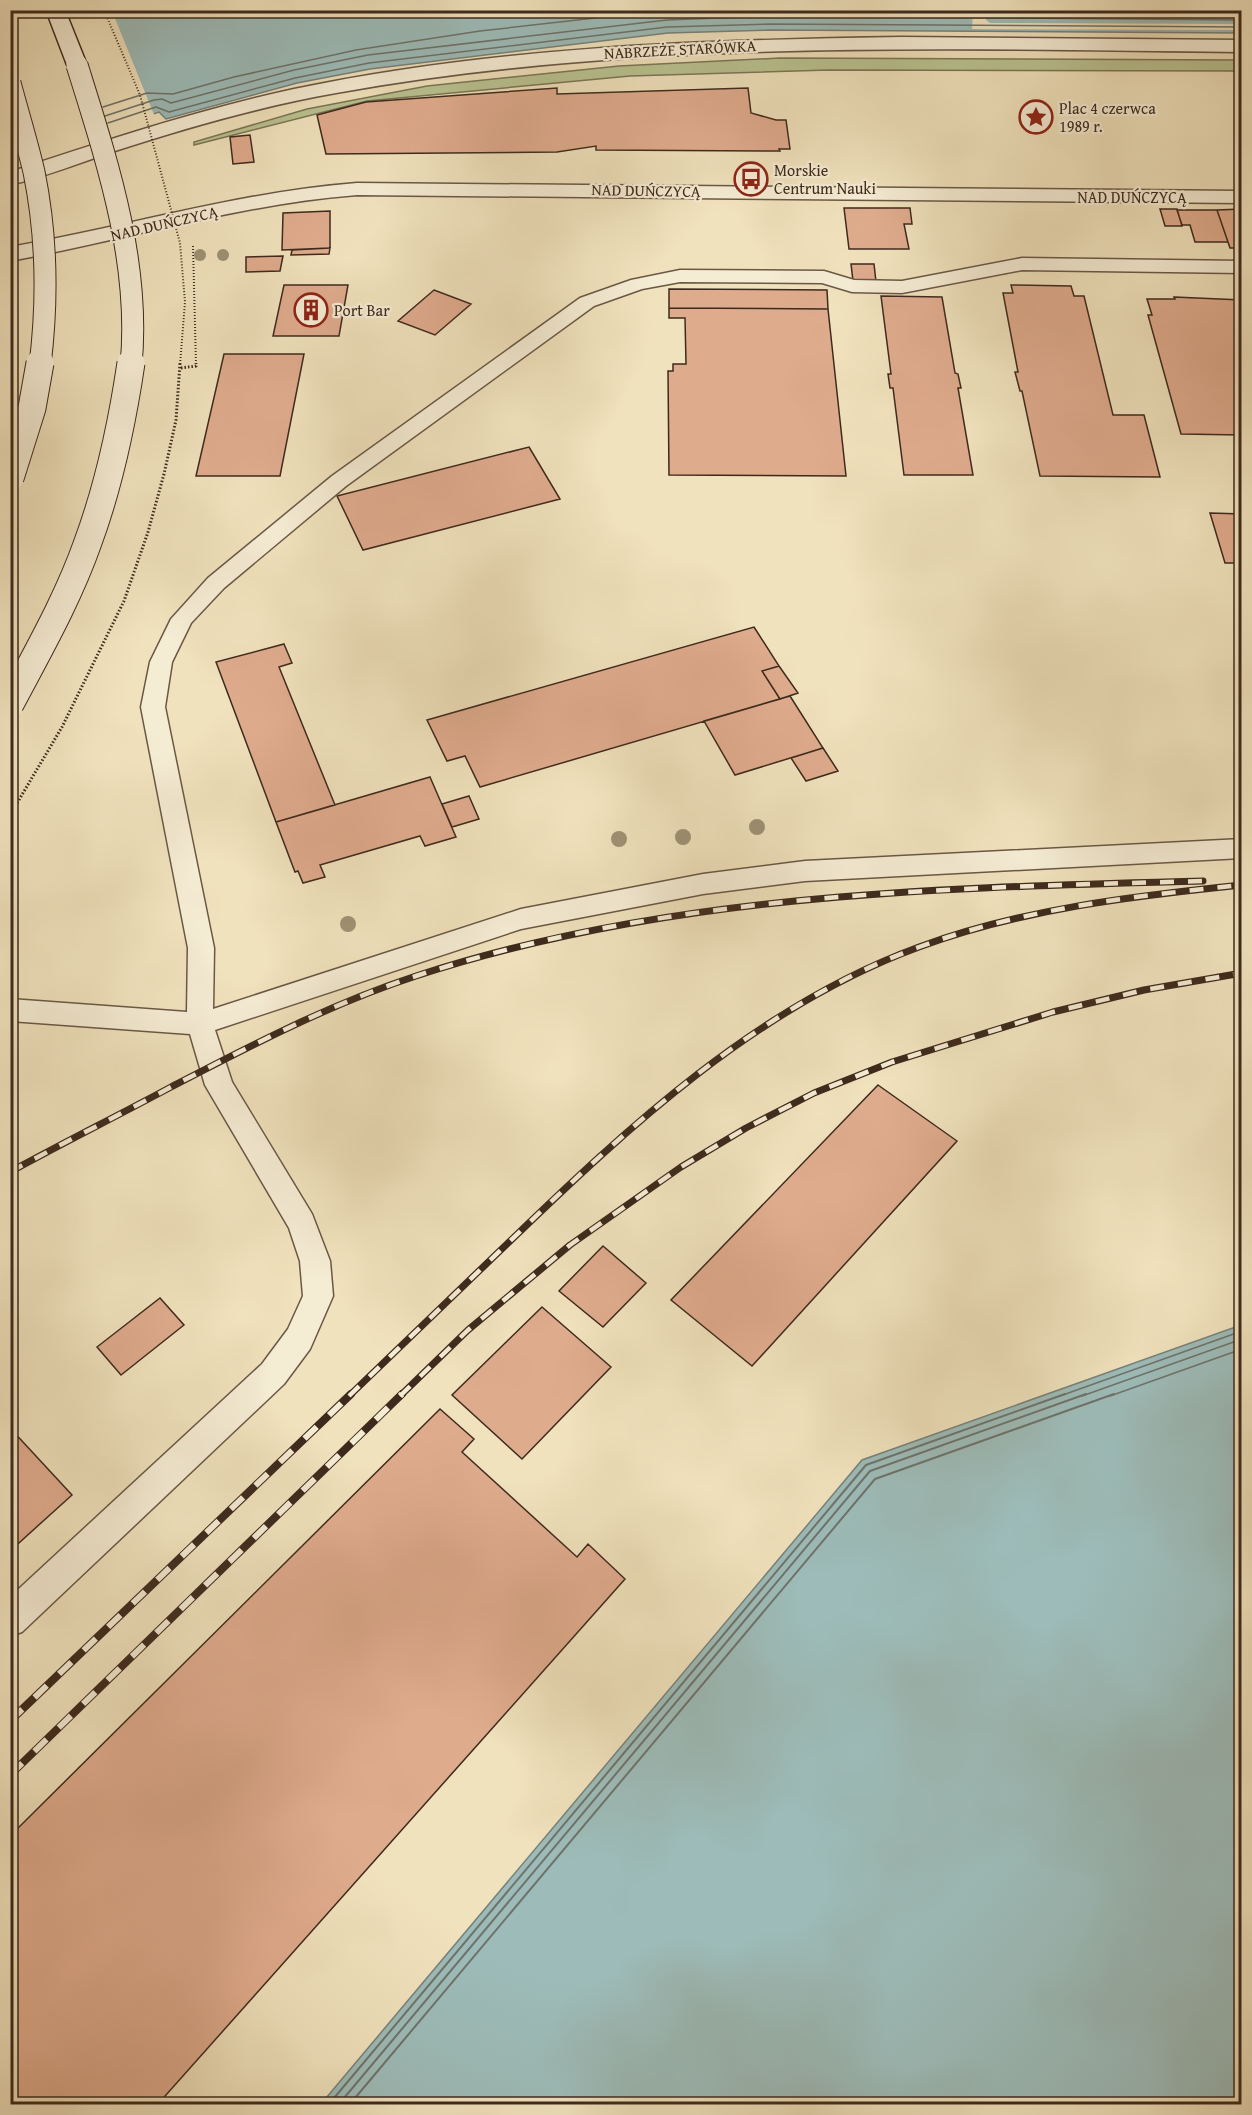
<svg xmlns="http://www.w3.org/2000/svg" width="1252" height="2115" viewBox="0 0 1252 2115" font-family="'Gentium Book Plus',serif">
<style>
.green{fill:#b9c391;stroke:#7c7657;stroke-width:1.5}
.water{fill:#9dbcb9;stroke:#77827b;stroke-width:1.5}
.pier{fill:#f0e2bd}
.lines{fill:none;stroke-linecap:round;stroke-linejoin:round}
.shore-far1{stroke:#6e736b;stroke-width:1.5}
.shore{stroke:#6e736b;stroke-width:2}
.building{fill:#dfab8d;stroke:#3e2a1d;stroke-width:1.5}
.lane-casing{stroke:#6a5845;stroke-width:3}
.street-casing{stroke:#6a5845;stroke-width:3}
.secondary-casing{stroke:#3e2a1d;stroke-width:3}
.path-far1{stroke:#3e2a1d;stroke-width:2;stroke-dasharray:1 2;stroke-linecap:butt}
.path{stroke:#3e2a1d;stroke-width:3;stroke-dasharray:1.5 2;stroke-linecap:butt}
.lane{fill:#f5ecd4;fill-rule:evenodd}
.street{fill:#f5ecd4;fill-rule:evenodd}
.secondary{fill:#f5ecd4;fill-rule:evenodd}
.rail-far1-casing{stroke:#3e2a1d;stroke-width:7}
.rail-casing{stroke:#3e2a1d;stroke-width:8}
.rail-far1{stroke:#f5ecd4;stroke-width:4.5;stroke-dasharray:14;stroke-linecap:butt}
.rail{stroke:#f5ecd4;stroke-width:6;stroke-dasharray:17;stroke-linecap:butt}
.secondary-bridge-far1-casing{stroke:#3e2a1d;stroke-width:23;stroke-linecap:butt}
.secondary-bridge-casing{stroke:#3e2a1d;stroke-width:29;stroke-linecap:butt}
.path-bridge-far1{stroke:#3e2a1d;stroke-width:2;stroke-dasharray:1 2;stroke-linecap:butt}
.path-bridge{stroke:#3e2a1d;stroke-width:3;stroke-dasharray:1.5 2;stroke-linecap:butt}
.secondary-bridge-far1{stroke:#f5ecd4;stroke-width:21}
.secondary-bridge{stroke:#f5ecd4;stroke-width:27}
.tree{fill:#9f9275}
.labels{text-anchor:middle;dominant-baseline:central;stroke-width:4.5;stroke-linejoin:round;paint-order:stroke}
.far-street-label{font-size:16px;fill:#3e2a1d;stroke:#f5ecd4}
.far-poi-label{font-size:16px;fill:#3e2a1d;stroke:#f5ecd4;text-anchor:start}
</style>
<rect width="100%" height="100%" fill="#f0e2bd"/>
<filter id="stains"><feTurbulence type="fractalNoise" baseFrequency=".00333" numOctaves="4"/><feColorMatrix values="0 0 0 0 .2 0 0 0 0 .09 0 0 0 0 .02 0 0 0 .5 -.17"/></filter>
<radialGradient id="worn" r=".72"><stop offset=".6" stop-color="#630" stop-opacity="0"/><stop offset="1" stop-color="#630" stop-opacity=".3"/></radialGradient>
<!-- green -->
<path class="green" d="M780,58L1241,60L1242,71L829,70L630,76L367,101L194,145V142L307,109L427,86L619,66Z"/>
<!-- water -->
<path class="water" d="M1241,10L1242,33L770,30L668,33L370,69L297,83L166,119L159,112L11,162L10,11Z
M1241,1325V2104H321L862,1460Z"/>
<!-- pier -->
<path class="pier" d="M11,11H112L155,117L10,165Z
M973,11H987L986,20L990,23L1241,24V30L972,29Z"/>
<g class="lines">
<!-- shore-far1 -->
<path class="shore-far1" d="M103,107L147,93L173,94L234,77L356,50L480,31L667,10
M105,116L154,100L162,99L171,103L294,70L368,55L667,20L770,16L1242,20
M108,123L156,107L169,112L295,78L369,63L667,27L770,24L1242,27
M1060,1396L1242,1331
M1082,1396L1242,1339
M1110,1396L1242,1349"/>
<!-- shore -->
<path class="shore" d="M329,2104L866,1465L1065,1394
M339,2104L870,1471L1086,1394
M350,2104L875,1479L1114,1394"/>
</g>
<!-- building -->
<path class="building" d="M557,88V94L748,88L751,113L776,120H786L790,149H779L780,151L596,150V146L557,152L326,154L317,115L366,102Z
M250,135L254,162L233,164L230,137Z
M844,208H910L912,224H904L909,249H849Z
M1160,209H1177L1182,226H1165Z
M1242,209V248H1230L1217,210Z
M1177,210H1217L1228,242H1195L1190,225H1182Z
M330,211V248L282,250L283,213Z
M330,248L329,254L291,255L292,250Z
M283,256L280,271L246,272V257Z
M851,264H874L876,282L853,281Z
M284,285H348L339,336H273Z
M1011,285L1071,286L1074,296H1084L1113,415H1144L1160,477L1040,476L1022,391H1020L1015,372H1018L1003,293H1013Z
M669,289L827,290L828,309L669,308Z
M434,290L471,304L435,335L398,321Z
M881,296L942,297L955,373L958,374L961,388H958L973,475H904L893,388H890L888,374H891Z
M1174,297L1242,300V435L1181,434L1148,315H1152L1147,299H1175Z
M669,308L828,309L846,476L669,475L668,371H673V364H686L685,318H669Z
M224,354H304L280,476H196Z
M529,447L560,499L363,550L337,496Z
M1210,513L1242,514V563H1225Z
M754,627L779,666L762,671L780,699L480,787L465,756L447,761L427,720Z
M284,644L292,663L279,667L335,805L276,822L216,662Z
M779,666L798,693L780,699L762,671Z
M790,696L823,748L735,775L704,721Z
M823,748L838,771L806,781L791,758Z
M430,777L456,837L425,846L420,836L320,865L325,877L303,883L298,871L295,872L276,822Z
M469,796L479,819L452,827L442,804Z
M878,1085L957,1141L752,1366L671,1300Z
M603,1246L646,1283L603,1327L559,1291Z
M160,1298L184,1325L121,1375L97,1347Z
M542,1307L611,1367L522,1459L452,1395Z
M440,1409L474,1439L462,1452L577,1557L588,1544L625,1579L158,2104H10V1836Z
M10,1428L72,1495L10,1551Z"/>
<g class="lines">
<!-- lane casing -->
<g class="lane-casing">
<path id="lane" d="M1022,258L1242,261V273L1022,270L902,293L852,292L822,283L680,282L642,289L594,306L346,486L224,588L191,623L172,662L165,707L214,948L213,1009L521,909L703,874L805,861L1242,839V858L805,881L703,894L521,929L215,1030L232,1082L312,1214L330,1261L333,1296L310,1349L284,1384L22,1632L10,1636V1597L262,1364L288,1329L303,1296L300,1261L289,1228L205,1085L190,1034L10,1021V999L187,1012L188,948L141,707L150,662L171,619L208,578L332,476L580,298L631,280L680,270L824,271L854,280L902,281Z"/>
</g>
<!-- street casing -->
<g class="street-casing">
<path id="street" d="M901,37L1242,40V52C939,49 635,39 336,93C262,106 189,127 118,150C82,162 47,176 10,185V172C104,141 198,110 294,89C494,47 698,40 901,37Z
M357,183L1242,191V203L357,195C240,204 126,240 10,261V247C126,227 240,192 357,183Z"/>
</g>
<!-- secondary casing -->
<g class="secondary-casing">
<path id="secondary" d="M46,10H65L87,65L84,69H70L67,65Z"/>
</g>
<!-- path-far1 -->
<path class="path-far1" d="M193,246L196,365"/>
<!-- path -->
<path class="path" d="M181,368L196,366V363"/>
<!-- lane -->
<use href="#lane" class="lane"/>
<!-- street -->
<use href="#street" class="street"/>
<!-- secondary -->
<use href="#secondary" class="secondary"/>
<!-- rail-far1 casing -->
<g class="rail-far1-casing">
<path id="rail-far1" d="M10,1172C63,1143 117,1116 171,1087C250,1046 330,1004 416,976C670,893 938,888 1203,881
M349,1396C402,1345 454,1295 507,1244C628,1127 758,1006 919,947C1022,909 1133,896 1242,885
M400,1396L468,1330L570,1245L681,1167L746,1128L814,1093L892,1062L1053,1012L1144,990L1242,973"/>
</g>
<!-- rail casing -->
<g class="rail-casing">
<path id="rail" d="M10,1721L351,1394
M10,1775L402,1394"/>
</g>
<!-- rail-far1 -->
<use href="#rail-far1" class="rail-far1"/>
<!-- rail -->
<use href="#rail" class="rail"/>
<!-- secondary-bridge-far1 casing -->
<g class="secondary-bridge-far1-casing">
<path id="secondary-bridge-far1" d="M77,65C107,161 141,263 131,365
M10,83C18,113 27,142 34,172C47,236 48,300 40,365"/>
</g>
<!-- secondary-bridge casing -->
<g class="secondary-bridge-casing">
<path id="secondary-bridge" d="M10,478L32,408L40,363
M10,704C38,651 68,599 88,542C109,485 122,424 131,363"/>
</g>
<!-- path-bridge-far1 -->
<path class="path-bridge-far1" d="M104,10L140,95L180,243L185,302L180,365"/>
<!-- path-bridge -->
<path class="path-bridge" d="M10,815L62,727L124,601L148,532L164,474L176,420L180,363"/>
<!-- secondary-bridge-far1 -->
<use href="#secondary-bridge-far1" class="secondary-bridge-far1"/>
<!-- secondary-bridge -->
<use href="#secondary-bridge" class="secondary-bridge"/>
</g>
<!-- trees -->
<g class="tree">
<circle cx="200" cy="255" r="6"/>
<circle cx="223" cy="255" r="6"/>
<circle cx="757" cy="827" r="8"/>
<circle cx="683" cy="837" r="8"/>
<circle cx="619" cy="839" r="8"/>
<circle cx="348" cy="924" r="8"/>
</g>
<!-- icons -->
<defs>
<g id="sight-ring" transform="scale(1.725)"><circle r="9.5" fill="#f5ecd4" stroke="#8f2418" stroke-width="1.5"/><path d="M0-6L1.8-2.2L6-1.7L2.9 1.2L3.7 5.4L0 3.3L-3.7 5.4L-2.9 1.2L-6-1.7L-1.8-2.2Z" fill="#8f2418"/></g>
<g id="bus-ring" transform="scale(1.725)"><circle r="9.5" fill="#f5ecd4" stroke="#8f2418" stroke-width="1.5"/><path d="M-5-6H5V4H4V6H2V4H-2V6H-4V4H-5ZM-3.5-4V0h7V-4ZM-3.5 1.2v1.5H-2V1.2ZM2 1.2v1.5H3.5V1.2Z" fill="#8f2418"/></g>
<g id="building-ring" transform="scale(1.725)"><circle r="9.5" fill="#f5ecd4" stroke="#8f2418" stroke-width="1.5"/><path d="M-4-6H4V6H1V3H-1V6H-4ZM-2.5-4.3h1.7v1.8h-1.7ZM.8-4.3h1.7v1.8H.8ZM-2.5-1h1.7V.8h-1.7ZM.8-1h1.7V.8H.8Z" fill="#8f2418"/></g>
</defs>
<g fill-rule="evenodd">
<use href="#sight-ring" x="1036" y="117"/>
<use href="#bus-ring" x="751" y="179"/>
<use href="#building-ring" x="311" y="310"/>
</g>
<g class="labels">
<!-- far-street labels -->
<g class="far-street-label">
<text transform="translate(680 49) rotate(-3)">NABRZEŻE STARÓWKA</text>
<text transform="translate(646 190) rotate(1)">NAD DUŃCZYCĄ</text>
<text x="1132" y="197">NAD DUŃCZYCĄ</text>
<text transform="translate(164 223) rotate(-13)">NAD DUŃCZYCĄ</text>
</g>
<!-- far-poi labels -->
<g class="far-poi-label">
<text x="1059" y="108">Plac 4 czerwca<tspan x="1059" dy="18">1989 r.</tspan></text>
<text x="774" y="170">Morskie<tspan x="774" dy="18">Centrum Nauki</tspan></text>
<text x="334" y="310">Port Bar</text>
</g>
</g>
<!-- margin -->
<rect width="1252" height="2115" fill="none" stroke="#f0e2bd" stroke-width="36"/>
<rect x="12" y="12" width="1228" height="2091" fill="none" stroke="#3e2a1d" stroke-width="3"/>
<rect x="18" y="18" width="1216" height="2079" fill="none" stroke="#3e2a1d" stroke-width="1.5"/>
<rect width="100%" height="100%" filter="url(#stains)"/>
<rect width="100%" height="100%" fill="url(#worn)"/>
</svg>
